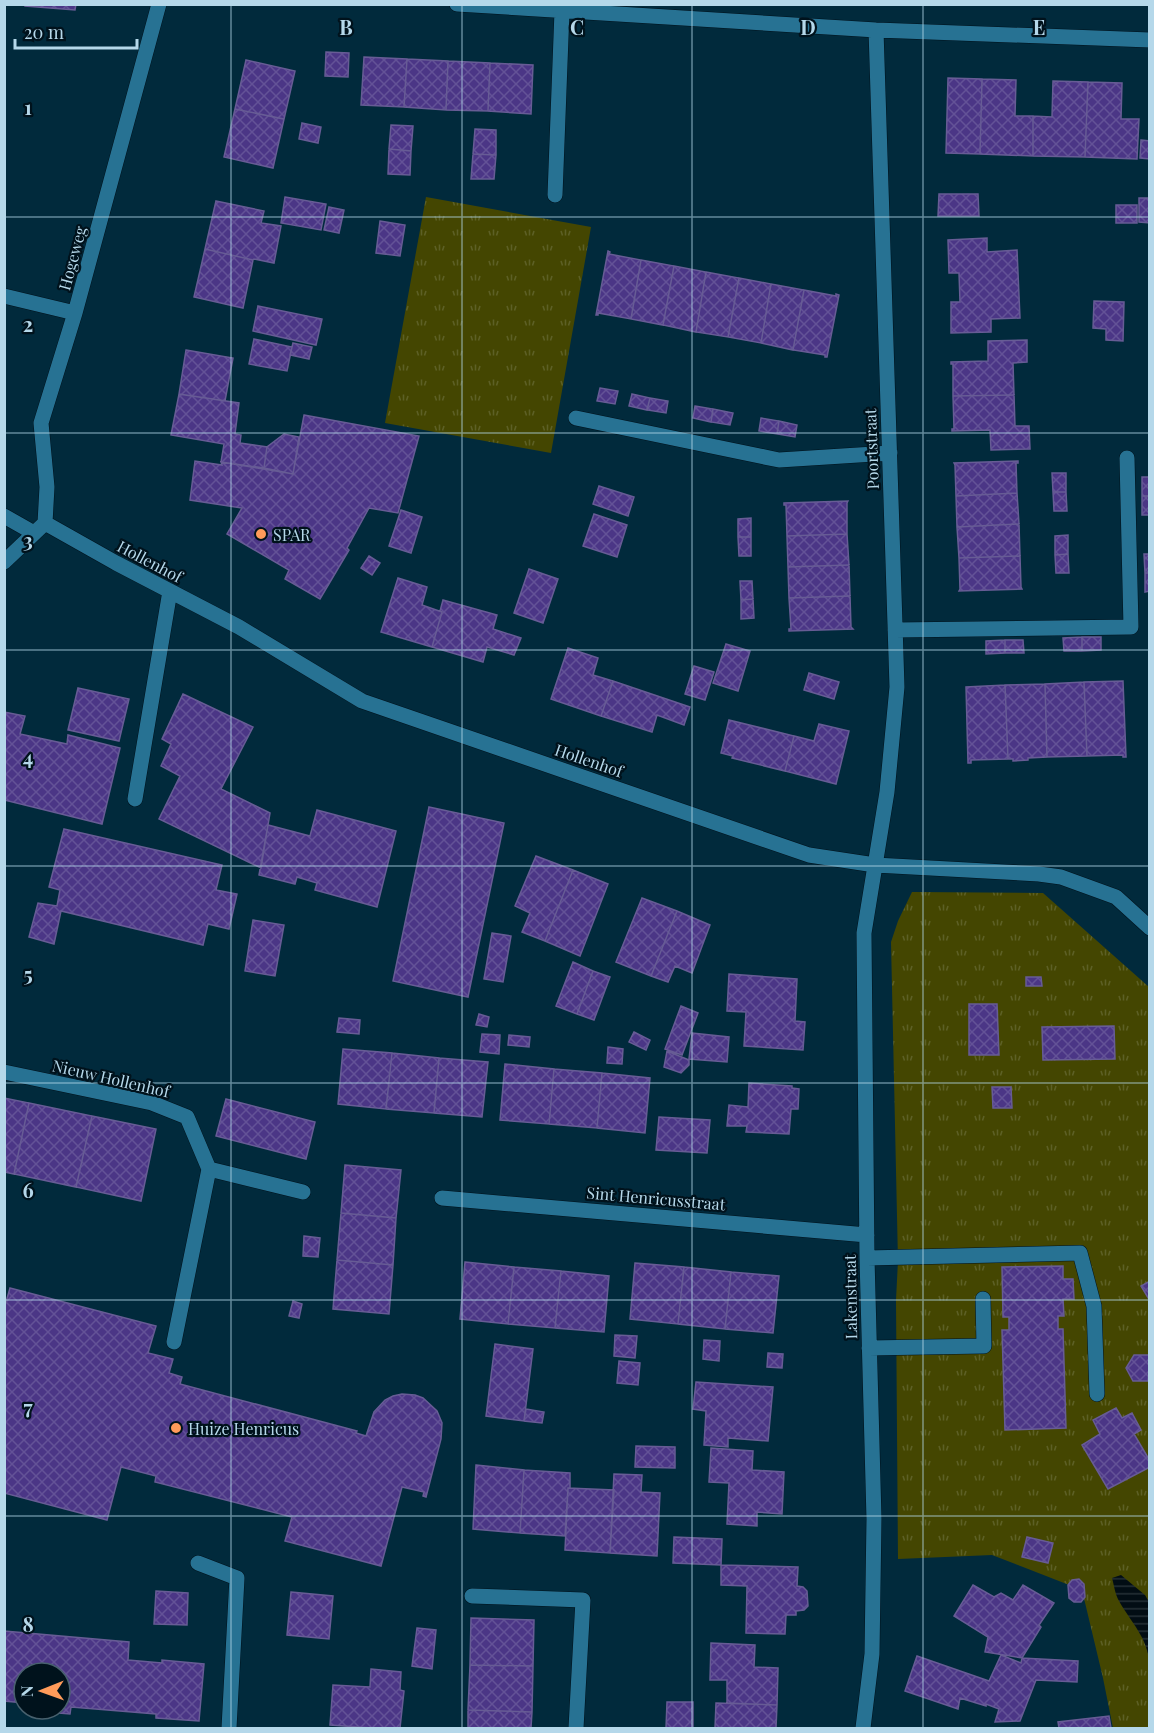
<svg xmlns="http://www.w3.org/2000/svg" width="1154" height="1733" viewBox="0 0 1154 1733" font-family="'Playfair Display',serif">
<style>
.grass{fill:url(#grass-tufts)}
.water{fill:url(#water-rules)}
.building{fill:url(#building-cross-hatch);stroke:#675c95;stroke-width:1.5}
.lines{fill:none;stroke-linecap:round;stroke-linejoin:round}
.minor-casing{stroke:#00121c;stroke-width:16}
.minor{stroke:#277293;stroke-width:15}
.grid{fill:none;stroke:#b5d8ea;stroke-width:1.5;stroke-opacity:0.55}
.poi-dot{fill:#ff9b5a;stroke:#00121c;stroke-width:2}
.labels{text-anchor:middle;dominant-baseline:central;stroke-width:4.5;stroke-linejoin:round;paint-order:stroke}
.street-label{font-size:16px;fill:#b5d8ea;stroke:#00121c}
.poi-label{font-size:16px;fill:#b5d8ea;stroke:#00121c;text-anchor:start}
.grid-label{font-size:20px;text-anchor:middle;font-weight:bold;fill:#b5d8ea;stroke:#00121c;stroke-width:4.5;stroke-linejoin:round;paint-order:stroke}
</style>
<defs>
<pattern id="grass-tufts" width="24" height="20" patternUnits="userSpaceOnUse" patternTransform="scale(1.5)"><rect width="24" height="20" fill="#444601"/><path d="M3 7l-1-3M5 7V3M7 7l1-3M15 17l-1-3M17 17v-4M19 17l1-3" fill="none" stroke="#5d6026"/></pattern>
<pattern id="water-rules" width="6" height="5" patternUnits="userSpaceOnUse" patternTransform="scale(1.5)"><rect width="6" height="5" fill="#020d14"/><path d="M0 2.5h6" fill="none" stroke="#253036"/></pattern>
<pattern id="building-cross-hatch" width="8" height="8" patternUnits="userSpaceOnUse" patternTransform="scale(1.5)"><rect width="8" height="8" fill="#4b3686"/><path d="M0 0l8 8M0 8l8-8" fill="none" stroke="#635297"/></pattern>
</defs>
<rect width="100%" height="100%" fill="#012a3c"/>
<!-- grass -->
<path class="grass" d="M426,197L591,227L551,453L385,423Z
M912,892L1043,893L1149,987V1728H1113L1103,1678L1082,1590L992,1555L898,1559L896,1300L898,1261L891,942L898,921Z"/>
<!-- water -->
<path class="water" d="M1121,1575L1145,1595L1149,1602V1664C1149,1639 1130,1621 1119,1601C1115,1594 1114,1585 1112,1578Z"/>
<!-- building -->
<path class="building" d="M25,4H76L75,10L25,6Z
M326,52L349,53L348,77L325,76Z
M364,57L407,59L404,107L361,105Z
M407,59L448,61L446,110L404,107Z
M246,60L295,71L284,119L235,109Z
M448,61L490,63L488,111L446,110Z
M490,63L533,65L531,114L488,111Z
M948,78L982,79L980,154L946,153Z
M982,79L1016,80L1015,116H1033V156L980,154Z
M1053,81L1088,82L1085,157L1033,156V116L1052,117Z
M1088,82L1122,83L1121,119H1139L1137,159L1085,157Z
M235,109L284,119L273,168L224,157Z
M302,123L321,127L318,143L299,139Z
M391,125L413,126L411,151L389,149Z
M475,129L496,130V155L473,154Z
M1141,140L1150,141V159L1140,158Z
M389,149L411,151L410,175L388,174Z
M473,154L496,155L494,179H471Z
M939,194H978L979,216H938Z
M285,197L326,204L321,230L281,223Z
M1139,198H1150V223L1139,222Z
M216,201L264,211L261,223L281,226L274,263L254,259L253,260L205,249Z
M1116,205H1137V223H1116Z
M329,207L344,210L339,233L324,230Z
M380,221L405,225L400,256L376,253Z
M987,238V252L1017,250L1020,318L991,319V332L951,333V302H960L959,273H949L948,240Z
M205,249L253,260L243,308L194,297Z
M608,251L610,252L609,254L641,260L631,319L598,313V315H596Z
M641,260L674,266L663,325L631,319Z
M674,266L706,272L696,332L663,325Z
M706,272L739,278L728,337L696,332Z
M739,278L771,284L761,343L728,337Z
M771,284L804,290L793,350L761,343Z
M804,290L836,296V294L839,295L827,357H825V355L793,350Z
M1094,301L1124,302L1123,341L1106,340V329L1093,328Z
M258,306L322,319L316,345L253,331Z
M254,339L292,347L287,371L249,364Z
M1027,340V362L1013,363L1014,395L953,396V364H951V362L988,361V341Z
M293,343L312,347L309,359L290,355Z
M186,350L233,358L225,401L179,394Z
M600,388L618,391L615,404L597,401Z
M179,394L239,403L235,434L241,435L240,443L267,447L264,468L221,462L224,444L171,435Z
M632,394L650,398L647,410L629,406Z
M1014,395L1015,426H1029L1030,449L991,450L990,430L952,431V429H954L953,396Z
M650,398L668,401L666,413L647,410Z
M695,406L713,409L711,422L693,418Z
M713,409L733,413L730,425L711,422Z
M304,415L419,436L398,513L369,508L347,548L349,550L320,599L285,579L289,570L227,534L242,508L190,500L195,461L222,465L221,462L293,474Z
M761,418L779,421L777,434L759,431Z
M779,421L797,425L795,437L777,434Z
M284,434L299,437L293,474L264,468L267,447Z
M1018,461V463H1016L1017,493L956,496L955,465L954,463Z
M1052,473H1066V492H1053Z
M1142,477H1150V496H1142Z
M599,486L634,497L628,516L593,504Z
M1053,492H1066L1067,511H1054Z
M1017,493L1019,524L957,527L956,496Z
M1142,496H1150V515H1142Z
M848,501L847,503V534L787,536L786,505H784V503Z
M401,510L422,517L411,553L389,546Z
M594,514L627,525L617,557L583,546Z
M751,518V537H738V519Z
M1019,524L1020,556L959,558L957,527Z
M847,534L849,565L788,567L787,536Z
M1068,535V554L1055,555V536Z
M738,537H751V556H739Z
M1068,554L1069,573H1056L1055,555Z
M1144,554H1150V573H1145Z
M369,556L380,563L372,575L361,568Z
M1020,556L1021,587L1022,589L959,591L960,589L959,558Z
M849,565L850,596L789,598L788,567Z
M529,569L558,579L543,623L514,613Z
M1145,573H1150V591L1145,592Z
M398,578L427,587L422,605L442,612L432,647L381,632Z
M740,581H752L753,599L741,600Z
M850,596L851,627L853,629L789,631V629H791L789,598Z
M753,599L754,618L741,619V600Z
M443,600L497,615L493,629L521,638L514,655L487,647L483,662L432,647L442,612L440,611Z
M1082,637H1101V650L1082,651Z
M1082,637V651H1064L1063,638Z
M1005,640V653L986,654V641Z
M1005,640H1023L1024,653H1005Z
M726,644L750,651L738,691L713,683Z
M568,648L598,658L593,675L613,681L601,716L551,699Z
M694,666L714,672L705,700L685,694Z
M809,673L839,682L834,699L804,690Z
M613,681L690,707L684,725L657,715L652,732L601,716Z
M1123,681L1126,757H1123V755L1087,756L1084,682Z
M1084,682L1087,756L1047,757L1045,684Z
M1045,684L1047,757L1028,758V760L1013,761V759H1008L1005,685Z
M1005,685L1008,759L971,760V763H968L966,687Z
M78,688L129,699L119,741L68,730Z
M183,694L253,727L221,789L270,813L261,868L159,819L180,776L161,766L171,744L162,739Z
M4,712L25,716L20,734L67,744L68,735L120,748L102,824L4,800Z
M729,720L794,736L785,771L732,758L733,756L721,753Z
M819,724L849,731L836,784L785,771L794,736L814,741Z
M429,807L504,823L468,997L393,981Z
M317,810L396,831L377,907L315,890L317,883L297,877L295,884L259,875L268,825L310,836Z
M64,829L222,865L216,890L237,894L229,929L208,924L203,945L61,911L54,944L29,937L38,903L57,906L60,890L49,887Z
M536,856L573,870L545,941L522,932L530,913L515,906Z
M573,870L608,884L580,956L545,941Z
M642,898L677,911L651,976L616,962Z
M677,911L710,925L692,973L675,966L668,982L651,976Z
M253,920L284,925L275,976L245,971Z
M492,933L511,936L503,982L484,979Z
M573,962L593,971L577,1014L556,1006Z
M593,971L610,977L594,1020L577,1014Z
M729,974L797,979L795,1021L805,1022L803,1050L744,1046L746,1012L727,1011Z
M1026,977H1041L1042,986H1026Z
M969,1004H997L999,1055H969Z
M681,1006L698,1013L682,1055L665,1049Z
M479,1014L489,1017L487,1027L476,1025Z
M339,1018L360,1020L359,1034L337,1032Z
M1114,1026L1115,1059L1043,1060L1042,1027Z
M634,1032L650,1040L646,1050L629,1042Z
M692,1033L729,1037L727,1062L689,1059Z
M482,1034L500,1035L499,1054L480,1052Z
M509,1035L530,1037L529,1047L508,1045Z
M608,1047L623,1049L622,1064L607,1063Z
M343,1049L392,1053L386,1109L338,1104Z
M667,1051L689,1060V1065L681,1073L664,1067Z
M392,1053L439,1058L434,1113L386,1109Z
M439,1058L488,1062L482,1117L434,1113Z
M505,1064L554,1069L549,1124L500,1120Z
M554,1069L602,1073L597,1128L549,1124Z
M602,1073L650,1078L645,1133L597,1128Z
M749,1083L792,1086V1088L799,1089L798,1109H791L789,1134L746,1132L747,1126H727L729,1105L748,1107Z
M992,1087H1011L1012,1108H993Z
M4,1098L29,1103L14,1174L4,1172Z
M226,1099L315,1122L306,1159L216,1136Z
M29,1103L92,1116L76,1187L14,1174Z
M92,1116L156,1129L141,1201L76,1187Z
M659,1117L710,1120L707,1153L656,1150Z
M345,1165L401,1170L396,1218L341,1213Z
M341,1213L396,1218L393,1265L337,1260Z
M304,1236L320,1238L318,1257L303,1256Z
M337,1260L393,1265L389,1314L333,1309Z
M465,1262L514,1267L508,1324L460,1319Z
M635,1263L684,1267L678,1324L630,1319Z
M1063,1266V1279H1073L1074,1299H1063L1064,1316H1058V1329H1063L1066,1428L1005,1430L1002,1330H1009V1317H1003L1002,1267Z
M514,1267L561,1271L555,1328L508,1324Z
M684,1267L731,1272L725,1329L678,1324Z
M561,1271L609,1276L604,1332L555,1328Z
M731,1272L779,1276L773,1333L725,1329Z
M1150,1281V1301L1141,1286Z
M10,1288L156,1326L148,1353L173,1359L169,1373L182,1377L180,1384L357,1431L356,1433L366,1436L374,1412L385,1400L393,1396L402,1394L415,1395L423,1398L437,1411L442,1423L441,1439L426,1497L423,1496L424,1492L402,1487L381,1566L285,1541L292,1517L155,1482L156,1476L121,1467L107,1520L4,1493V1309Z
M293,1301L302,1304L299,1318L289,1316Z
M615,1335L637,1336L635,1358L614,1356Z
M704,1340L720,1341L719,1361L703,1359Z
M495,1344L533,1349L524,1421L486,1416Z
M768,1353L783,1354L782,1368L767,1367Z
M1134,1355H1149L1150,1356L1148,1381H1133L1126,1368Z
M619,1361L640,1363L638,1385L617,1383Z
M696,1382L773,1387L768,1441L728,1438V1447L704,1445L706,1411L693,1409Z
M1116,1408L1122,1418L1132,1413L1141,1430L1134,1434L1150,1461V1467L1108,1489L1082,1445L1100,1434L1093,1420Z
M526,1409L544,1412L542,1423L524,1421Z
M636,1446L675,1447V1468L635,1467Z
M711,1448L753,1451L752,1470L784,1472L782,1514L757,1512V1526L727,1524L729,1483L709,1482Z
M476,1465L524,1470L520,1533L473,1529Z
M524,1470L570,1473V1488H568L565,1536L520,1533Z
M614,1474L642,1475L641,1492L660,1493L657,1556L610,1553Z
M568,1488L614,1490L610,1553L565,1550Z
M674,1537L722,1539L721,1565L673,1563Z
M1027,1537L1053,1543L1048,1563L1022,1557Z
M721,1565L798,1567L797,1586L803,1587L807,1591L808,1606L804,1610L796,1611V1615H786L785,1634L746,1633L747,1586L721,1585Z
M1079,1579L1084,1584L1085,1597L1081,1602H1074L1069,1598L1068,1585L1072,1580Z
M973,1585L994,1597L1001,1593L1013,1600L1023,1585L1054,1603L1039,1625L1041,1627L1022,1658L985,1652L988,1637L954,1616Z
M156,1591L188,1593L187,1625L154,1624Z
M291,1592L333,1596L329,1639L287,1635Z
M471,1618L534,1620L533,1666L470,1665Z
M417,1628L436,1630L432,1669L412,1666Z
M4,1631L129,1642L128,1660L162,1663V1660L204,1664L199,1721L156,1718V1714L71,1707L70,1714L35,1711V1709H60V1673H24V1703L4,1701Z
M711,1643L755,1645L754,1667L778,1668L777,1705L727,1703V1680H710Z
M1001,1655L1021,1663L1022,1658L1078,1661L1077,1682L1036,1680L1020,1721L995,1722L999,1709L986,1704V1706L960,1698L958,1709L905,1691L917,1656L989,1681Z
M470,1665L533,1666L532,1712L468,1710Z
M371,1669L401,1672L400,1690L404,1691L400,1728H372L330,1725L333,1685L370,1687Z
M667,1702H693V1728H666Z
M716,1703L777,1705L776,1728H715Z
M468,1710L532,1712L531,1728H468Z
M1109,1716L1111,1728H1059L1058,1722Z"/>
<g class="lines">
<!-- minor casing -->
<g class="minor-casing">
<path id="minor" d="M457,4L876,30L1150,40
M555,195L562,11
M4,296L75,313
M576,418L779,460L890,453
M4,516L34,533
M45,523L116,563L239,627L362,701L809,855L875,865L1039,874L1061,877L1116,897L1150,928
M45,523L47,487L41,423L75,313L159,4
M4,562L45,523
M895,630L1131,627L1127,458
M135,799L170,591
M4,1072L152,1103L187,1117L209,1169L174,1342
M209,1169L303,1192
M442,1198L867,1235
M867,1258L1080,1253L1094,1306L1097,1394
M869,1348L984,1346L983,1299
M198,1563L237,1578L229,1728
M472,1596L583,1600L576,1728
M863,1728L872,1654L874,1519L867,1258L864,933L887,792L897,687L876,30"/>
</g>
<!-- minor -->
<use href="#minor" class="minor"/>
</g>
<!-- grid -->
<path class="grid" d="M231,4V1728M462,4V1728M692,4V1728M923,4V1728M4,217H1150M4,433H1150M4,650H1150M4,866H1150M4,1083H1150M4,1300H1150M4,1516H1150"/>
<!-- markers -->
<g class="poi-dot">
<circle cx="261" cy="534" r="6"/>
<circle cx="176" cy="1428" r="6"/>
</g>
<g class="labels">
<!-- street labels -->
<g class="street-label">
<text transform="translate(72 258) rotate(-75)">Hogeweg</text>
<text transform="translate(871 449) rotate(-92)">Poortstraat</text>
<text transform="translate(150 561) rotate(28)">Hollenhof</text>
<text transform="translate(589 760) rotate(19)">Hollenhof</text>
<text transform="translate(111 1078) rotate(13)">Nieuw Hollenhof</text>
<text transform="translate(656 1198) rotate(5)">Sint Henricusstraat</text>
<text transform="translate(850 1297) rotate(-91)">Lakenstraat</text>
</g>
<!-- poi labels -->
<g class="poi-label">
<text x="273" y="534">SPAR</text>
<text x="188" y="1428">Huize Henricus</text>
</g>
</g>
<g class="grid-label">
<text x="346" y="35">B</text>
<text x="577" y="35">C</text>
<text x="808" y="35">D</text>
<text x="1039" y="35">E</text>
<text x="28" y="115">1</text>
<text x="28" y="332">2</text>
<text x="28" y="548">3</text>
<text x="28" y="765">4</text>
<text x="28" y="982">5</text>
<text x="28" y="1198">6</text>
<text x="28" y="1415">7</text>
<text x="28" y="1632">8</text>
</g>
<!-- border -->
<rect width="1154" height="1733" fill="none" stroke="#b5d8ea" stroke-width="12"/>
<!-- north arrow -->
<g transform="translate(42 1691) rotate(269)"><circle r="28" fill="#00121c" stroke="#48616e" stroke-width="1.5"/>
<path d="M0-4.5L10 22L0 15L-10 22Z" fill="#ff9b5a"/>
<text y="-9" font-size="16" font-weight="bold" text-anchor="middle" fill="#b5d8ea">N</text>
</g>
<!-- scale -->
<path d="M15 39v9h122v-9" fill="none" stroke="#b5d8ea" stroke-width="3"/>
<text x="24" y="39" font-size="18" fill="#b5d8ea" stroke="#00121c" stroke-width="4.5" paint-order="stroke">20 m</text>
</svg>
